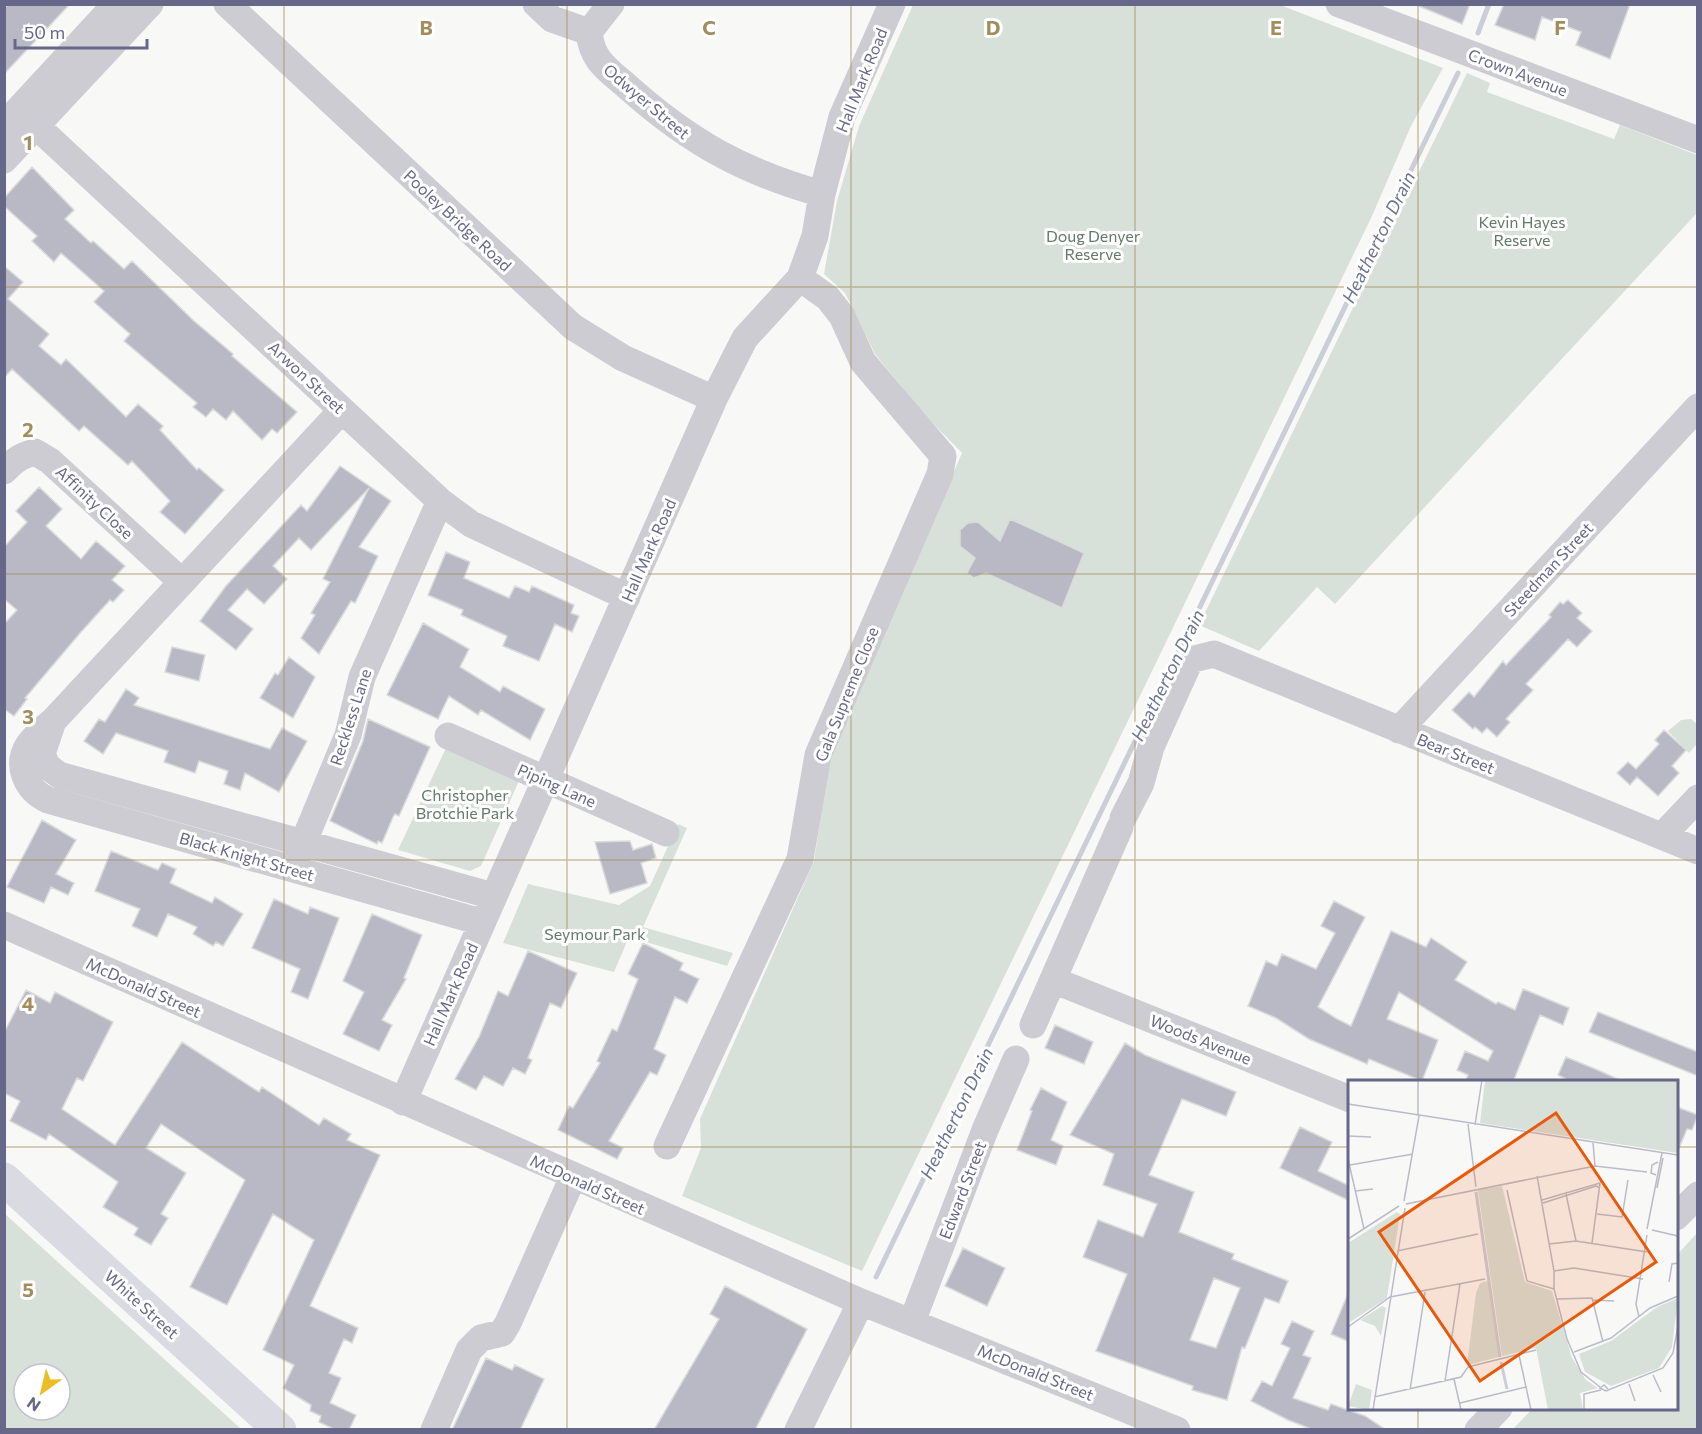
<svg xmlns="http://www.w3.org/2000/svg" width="1702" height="1434" viewBox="0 0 1702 1434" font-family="Commissioner,sans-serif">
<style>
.green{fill:#d7e1d9;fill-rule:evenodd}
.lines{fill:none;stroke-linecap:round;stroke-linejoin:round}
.stream{stroke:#cbcdd7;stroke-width:5}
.building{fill:#b8b9c4;stroke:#dadbd9;stroke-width:1.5;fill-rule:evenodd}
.minor{stroke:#ccccd2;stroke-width:27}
.major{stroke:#dadae2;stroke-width:33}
.grid{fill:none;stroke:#a28e5c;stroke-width:1.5;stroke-opacity:0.55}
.labels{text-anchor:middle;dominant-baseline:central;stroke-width:6;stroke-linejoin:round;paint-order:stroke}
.street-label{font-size:16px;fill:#676789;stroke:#fff}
.park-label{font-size:16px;fill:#627a6a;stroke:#fff}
.water-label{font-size:18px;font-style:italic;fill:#6d7492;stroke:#fff}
.inset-river{fill:none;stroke:#cbcdd7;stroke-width:3}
.inset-road{fill:none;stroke:#babbc8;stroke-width:1.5}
.view{fill:#e8590c;fill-opacity:0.15;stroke:#e8590c;stroke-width:3}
.inset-edge{fill:none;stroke:#676789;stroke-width:3}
.grid-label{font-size:20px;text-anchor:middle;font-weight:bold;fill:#a28e5c;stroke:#fff;stroke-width:6;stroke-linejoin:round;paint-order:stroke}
</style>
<rect width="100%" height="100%" fill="#f8f9f7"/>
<!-- green -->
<path class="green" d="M913,5H1280L1443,68L1411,126L1372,216L862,1271L682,1196L701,1148L700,1119L814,861L830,757L962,453L923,413L875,354L845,293L824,274L837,201L859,126Z
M1467,73L1490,83L1487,92L1614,139L1620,125L1697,155V213L1335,604L1317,587L1259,651L1199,625Z
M1691,719L1697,724V744L1689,753L1668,731L1681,720Z
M446,748L519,781L481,866L470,871L398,850Z
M678,824L687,828L643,927L733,953L727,966L629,937L614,972L503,943L528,884L619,905L650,886Z
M4,1213L241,1429H5ZM24,1374H60V1410H24Z
M1697,1233V1429H1513L1532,1409L1676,1408L1677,1255Z"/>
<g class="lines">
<!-- stream -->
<path class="stream" d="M1478,33L1489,4
M876,1277L1458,73"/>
</g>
<!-- building -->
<path class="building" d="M8,4H70L4,74V9Z
M1414,4H1470L1462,24Z
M1504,4H1630L1610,59L1576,45L1581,32L1542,17L1535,40L1495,25Z
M32,167L74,210L65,219L91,243L93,241L124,269L132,261L194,321L233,354L232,356L297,412L277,433L272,429L262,440L233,411L226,420L213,409L206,417L193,407L197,403L124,341L130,334L94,302L104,291L61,253L54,262L32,241L37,236L4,206V198Z
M4,266L23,282L8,299L49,334L39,346L61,365L66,359L126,417L138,404L163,426L160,430L197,470L199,468L224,490L185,534L160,512L170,501L132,461L128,465L84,426L79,431L12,369L4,378Z
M340,466L391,501L359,547L378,556L355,603L351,601L319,654L301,638L315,615L311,613L330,582L323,579L369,488L311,550L299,538L273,566L287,579L264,604L247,589L228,610L253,629L236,650L200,621L226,586L301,505L307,511Z
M39,487L62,509L46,526L81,559L96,541L125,566L112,580L124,590L113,602L110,600L81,632L25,698L27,699L14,716L4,709V624L17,610L4,599V547L27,522L16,511Z
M1010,519L1084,553L1062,608L986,573L974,578L967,573L975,558L960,546V530L968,523L978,522L1000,541Z
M446,552L470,562L464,578L509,598L515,586L529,592L532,586L574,605L571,613L579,616L572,632L555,624L539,661L503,646L507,636L461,615L463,610L428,595Z
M1568,600L1582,613L1577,618L1592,631L1577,647L1568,639L1526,684L1533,690L1506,719L1510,722L1497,737L1487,728L1482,733L1475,727L1473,729L1452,710L1469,692L1474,697L1503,661L1506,665L1551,617L1549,615L1560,602L1563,604Z
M423,623L469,649L460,667L500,692L503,686L545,709L530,740L481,710L478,715L449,696L438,719L387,695Z
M172,647L205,655L199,681L165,672Z
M289,657L315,677L293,718L260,698L275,673L278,675Z
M126,689L139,698L134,705L270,749L282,728L307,741L279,792L245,773L240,790L224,784L228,771L199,761L195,773L164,762L168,751L116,733L103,754L84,741L99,719L105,722Z
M368,719L430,747L399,816L395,814L393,817L382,843L378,841L377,844L330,821L363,741Z
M1664,730L1686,750L1672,766L1679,773L1658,796L1637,777L1630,785L1617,773L1628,762L1636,769L1659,744L1655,740Z
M42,820L76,840L56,874L74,883L68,895L51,887L44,903L7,887Z
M630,841L633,850L652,844L656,858L641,863L647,883L610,894L595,842Z
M111,851L158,870L162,863L176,869L170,883L212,903L215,897L243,914L223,946L216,942L213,946L193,934L197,927L168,914L157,937L132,926L140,909L95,891Z
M274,899L308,914L310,907L339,918L308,999L291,992L300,969L252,948Z
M1334,901L1365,917L1318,1007L1337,1019L1351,1026L1391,931L1426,947L1431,938L1467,962L1455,980L1496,1004L1498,1002L1515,1010L1523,989L1569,1008L1563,1025L1540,1015L1513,1082H1465L1468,1075L1457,1070L1465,1051L1488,1061L1493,1051L1399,992L1387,1019L1438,1040L1422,1081L1369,1059L1367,1064L1309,1039L1276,1018L1248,1006L1266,961L1277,966L1282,954L1316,969L1335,933L1321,926Z
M372,914L422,935L404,978L406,979L382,1020L392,1025L379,1051L343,1034L364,992L343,981Z
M643,943L683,963L680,970L699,979L687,1003L675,997L654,1049L666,1055L657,1075L650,1072L609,1141L623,1148L617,1159L558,1130L569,1106L573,1108L600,1063L597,1061L612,1029L617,1031L638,979L628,974Z
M528,951L577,973L561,1008L550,1003L528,1058L532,1060L525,1074L513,1068L503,1086L484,1076L476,1090L455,1079L479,1037L498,991L508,996Z
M26,990L50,1003L55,992L113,1022L83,1081L77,1078L62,1109L115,1145L182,1042L259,1092L262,1087L319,1125L324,1118L351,1134L347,1140L380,1155L310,1306L358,1328L352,1343L344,1339L329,1373L341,1378L330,1403L356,1415L349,1430H336L319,1422L321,1416L310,1411L311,1405L283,1388L294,1365L263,1350L314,1240L273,1214L227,1305L190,1287L245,1180L161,1124L146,1148L186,1173L161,1214L168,1218L151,1245L134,1235L138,1228L103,1207L118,1182L49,1134L46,1140L10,1121L20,1101L4,1093V1033Z
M1598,1012L1698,1052V1076L1589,1032Z
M1055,1025L1093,1042L1084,1064L1045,1048Z
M1125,1043L1145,1055L1236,1092L1226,1116L1182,1099L1149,1175L1194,1192L1179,1232L1234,1254L1232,1259L1288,1281L1279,1303L1265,1298L1245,1348L1242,1347L1227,1400L1192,1390L1193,1386L1096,1351L1127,1274L1083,1257L1098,1220L1143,1237L1157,1204L1103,1185L1114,1154L1070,1135ZM1214,1278L1240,1288L1216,1348L1190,1340Z
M1566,1057L1600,1071L1624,1082H1572L1558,1075Z
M1041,1088L1067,1102L1051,1140L1063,1146L1056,1165L1017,1150L1032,1111L1030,1110Z
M1677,1107L1698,1115L1692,1130L1687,1129L1677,1153Z
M1300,1127L1332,1142L1318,1171L1350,1186V1201L1280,1168Z
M963,1248L1005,1268L987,1306L945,1286Z
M725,1286L807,1329L755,1430H654L719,1319L710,1314Z
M1350,1289V1342L1331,1334Z
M1292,1321L1314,1331L1303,1355L1311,1358L1293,1398L1328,1410L1331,1404L1365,1416L1386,1430H1314L1288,1420L1251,1401L1262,1381L1272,1386L1290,1348L1281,1344Z
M486,1358L512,1370L515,1365L544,1379L520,1430H452Z"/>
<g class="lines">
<!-- minor -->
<path class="minor" d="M227,4L573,327L623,358L714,399
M536,4L552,19L589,32
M611,4L589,32C592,62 609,70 630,89C691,143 744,172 822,194
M1339,4L1698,140
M19,110L440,501L471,524L627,597
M4,125L116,4
M4,160L150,4
M342,410L54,720C46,727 36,735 29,744C15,765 26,790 48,800L481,922
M4,471C15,460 20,456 35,452L50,461L181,581
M52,724L42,754L47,766L59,775L493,896
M1399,730L1698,407
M448,736L666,833
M1123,818L1141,783L1151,747L1188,665L1194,659L1214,654L1698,851
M1662,836L1698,798
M297,858L348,735L362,677L440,501
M4,925L861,1302L1177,1430
M1053,980L1350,1099
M1033,1025L1120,827
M403,1102L714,399L745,338L800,278L815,236L822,194L842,117L892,4
M667,1146L800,859L818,755L940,474L943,456L863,362L842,316L828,298L800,278
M1676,1217L1698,1195
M912,1322L985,1130L1016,1059
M434,1430L469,1350L481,1338L502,1333L508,1323L573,1177
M798,1430L861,1302
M1478,1430L1499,1408"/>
<!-- major -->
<path class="major" d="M4,1179L280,1430"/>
</g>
<!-- grid -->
<path class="grid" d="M284,4V1430M567,4V1430M851,4V1430M1135,4V1430M1418,4V1082M4,287H1698M4,574H1698M4,860H1698M4,1147H1350M1676,1147H1698M1418,1408V1430"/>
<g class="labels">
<!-- street labels -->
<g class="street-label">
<text transform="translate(1518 72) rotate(21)">Crown Avenue</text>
<text transform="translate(861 80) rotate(-68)">Hall Mark Road</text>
<text transform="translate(647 101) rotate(40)">Odwyer Street</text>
<text transform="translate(458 220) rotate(43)">Pooley Bridge Road</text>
<text transform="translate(307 377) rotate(43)">Arwon Street</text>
<text transform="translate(95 502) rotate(43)">Affinity Close</text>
<text transform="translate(648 550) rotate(-66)">Hall Mark Road</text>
<text transform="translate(1548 569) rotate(-47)">Steedman Street</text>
<text transform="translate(846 694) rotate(-68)">Gala Supreme Close</text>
<text transform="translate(350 717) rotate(-72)">Reckless Lane</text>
<text transform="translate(1456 753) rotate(22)">Bear Street</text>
<text transform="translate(557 785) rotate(24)">Piping Lane</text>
<text transform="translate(247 856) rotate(16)">Black Knight Street</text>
<text transform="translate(144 987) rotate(24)">McDonald Street</text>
<text transform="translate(450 994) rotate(-66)">Hall Mark Road</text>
<text transform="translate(1201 1039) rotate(22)">Woods Avenue</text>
<text transform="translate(588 1184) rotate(24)">McDonald Street</text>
<text transform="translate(962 1190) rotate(-69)">Edward Street</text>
<text transform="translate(142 1304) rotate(42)">White Street</text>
<text transform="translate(1036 1372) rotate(22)">McDonald Street</text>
</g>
<!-- park labels -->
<g class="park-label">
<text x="1522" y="221">Kevin Hayes<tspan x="1522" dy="18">Reserve</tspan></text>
<text x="1093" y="235">Doug Denyer<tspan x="1093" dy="18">Reserve</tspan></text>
<text x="465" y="794">Christopher<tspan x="465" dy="18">Brotchie Park</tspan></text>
<text x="595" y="933">Seymour Park</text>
</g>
<!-- water labels -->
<g class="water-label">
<text transform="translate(1378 237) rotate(-64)">Heatherton Drain</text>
<text transform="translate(1167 675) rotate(-64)">Heatherton Drain</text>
<text transform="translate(956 1113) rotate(-64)">Heatherton Drain</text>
</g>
</g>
<!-- overview -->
<g transform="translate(1348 1080)">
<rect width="330" height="330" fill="#f8f9f7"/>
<path d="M137,0H330V73L132,43ZM154,106L177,202L204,211L224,278L238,300L250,308L232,313L235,330H200L188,268L154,276L130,110ZM49,132L52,134L39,218L2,242L0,163ZM140,201L151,277L119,285L128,213L132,203ZM330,218L324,267L311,288L263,306L237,292L231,274L263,261L309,227ZM34,226L38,228L33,256L27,246L12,240ZM8,304L24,310L21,330L0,326Z" fill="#d7e1d9"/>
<path class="inset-river" d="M128,112L152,277M153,282L159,309"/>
<path class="inset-road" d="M0,24L330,75M70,36V0M120,44L128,107M127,45L134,0M0,56L23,57M245,63L247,86M0,79L16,149M2,85L65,74M308,95L303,93L304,85L310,82M189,96L206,191V209L219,259L233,292L252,307M309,108L315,78M159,110L179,201L206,209M7,111L25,109M218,114L228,161M194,120L252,103L244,163M56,121L71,36M195,123L248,106L252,108M58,124L247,86L299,92M249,134L274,137L280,100M299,149L314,73M304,150L330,156M0,159L51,126M201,164L228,161L299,172M49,171L130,154M206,191L226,188L295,199M321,202L324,184L330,183M209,219L244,218L255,262M245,220L266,221M291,237L288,224L299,155M0,247L42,217L137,199M226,272L263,258L302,228L330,216M171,275L183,330M305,295L313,312M106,299L113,330M97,301L112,204M281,304L287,321M260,309L256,305L252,308L258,311L315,288L325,273L330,246M62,310L77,212M26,317L113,297L120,287L188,270M112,323L178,307M25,330L57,128M236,330V314L253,310"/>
<path class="view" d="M208,33L308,182L132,301L31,152Z"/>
<rect width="330" height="330" class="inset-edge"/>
</g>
<g class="grid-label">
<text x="426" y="35">B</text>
<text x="709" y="35">C</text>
<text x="993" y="35">D</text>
<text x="1276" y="35">E</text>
<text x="1560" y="35">F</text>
<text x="28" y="150">1</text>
<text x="28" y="437">2</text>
<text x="28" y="724">3</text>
<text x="28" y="1011">4</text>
<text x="28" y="1297">5</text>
</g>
<!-- border -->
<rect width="1702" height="1434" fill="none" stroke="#676789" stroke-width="12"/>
<!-- north arrow -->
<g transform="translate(42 1392) rotate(214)"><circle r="28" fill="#ffffff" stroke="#c2c2d0" stroke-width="1.5"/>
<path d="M0-4.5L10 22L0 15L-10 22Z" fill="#e9be26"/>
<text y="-9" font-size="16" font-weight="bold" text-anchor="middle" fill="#676789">N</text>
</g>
<!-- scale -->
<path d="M15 39v9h132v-9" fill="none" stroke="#676789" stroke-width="3"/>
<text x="24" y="39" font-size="18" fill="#676789" stroke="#ffffff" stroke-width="4.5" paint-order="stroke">50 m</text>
</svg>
